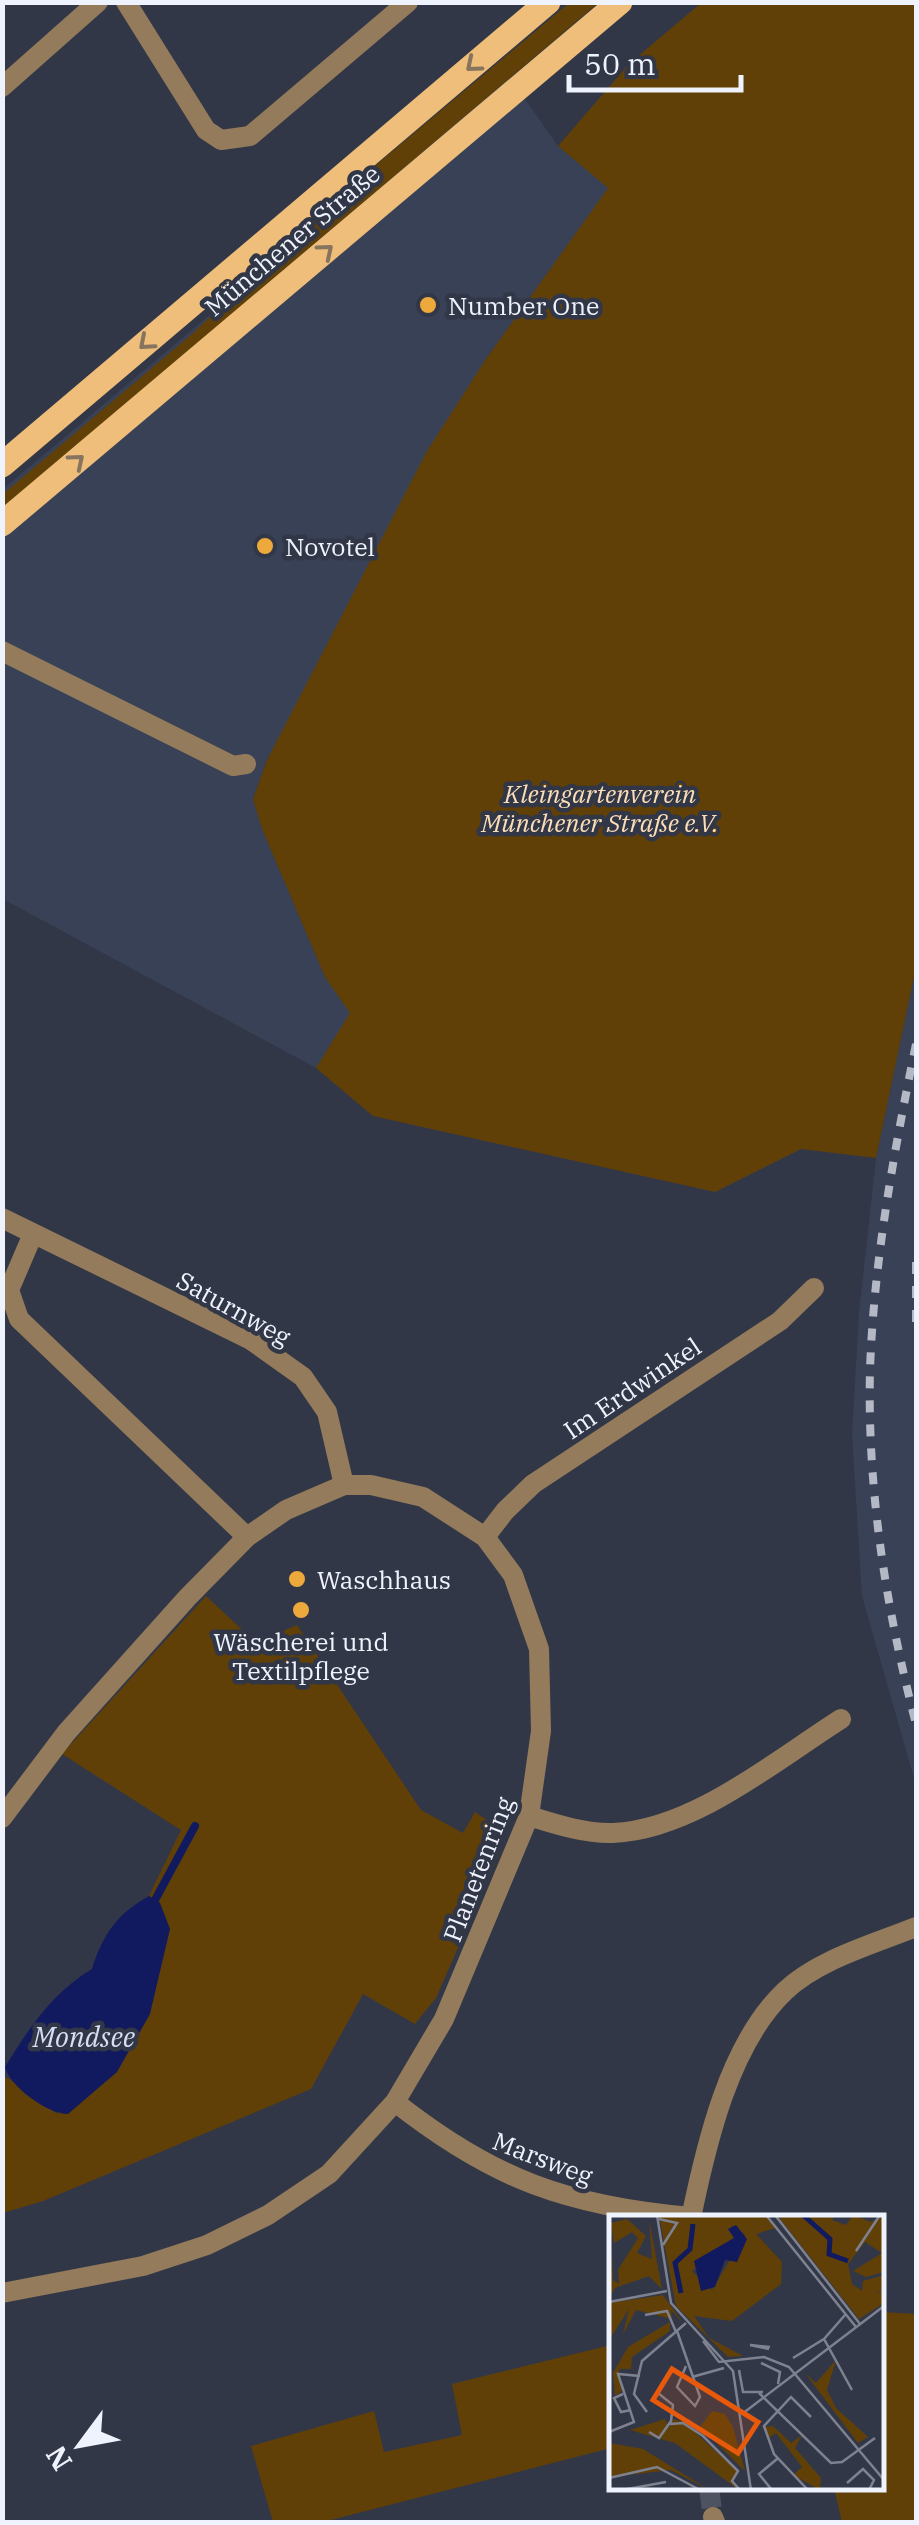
<svg xmlns="http://www.w3.org/2000/svg" width="919" height="2525" viewBox="0 0 919 2525" font-family="'IBM Plex Serif',serif">
<style>
.built{fill:#394156}
.green{fill:#614007}
.water{fill:#111a5e}
.lines{fill:none;stroke-linecap:round;stroke-linejoin:round}
.stream{stroke:#111a5e;stroke-width:8}
.street-tunnel{stroke:#4e5362;stroke-width:20;stroke-dasharray:20 10;stroke-linecap:butt}
.street{stroke:#937b5b;stroke-width:20}
.primary{stroke:#eebe7a;stroke-width:25}
.rail{stroke:#b4b9c5;stroke-width:8;stroke-dasharray:12 12;stroke-linecap:butt}
.oneway{stroke:#87745e}
.poi-dot{fill:#eda93b;stroke:#323747;stroke-width:4}
.labels{text-anchor:middle;dominant-baseline:central;stroke-width:9;stroke-linejoin:round;paint-order:stroke}
.street-label{font-size:25px;fill:#eff3fd;stroke:#323747}
.poi-label{font-size:25px;fill:#eff3fd;stroke:#323747;text-anchor:start}
.park-label{font-size:25px;font-style:italic;fill:#fbdeb7;stroke:#323747}
.water-label{font-size:28px;font-style:italic;fill:#d8dff4;stroke:#323747}
.inset-river{fill:none;stroke:#111a5e;stroke-width:5}
.inset-road{fill:none;stroke:#7e8290;stroke-width:2.5}
.view{fill:#e8590c;fill-opacity:0.15;stroke:#e8590c;stroke-width:5}
.inset-edge{fill:none;stroke:#eff3fd;stroke-width:5}
</style>
<rect width="100%" height="100%" fill="#323747"/>
<!-- built -->
<path class="built" d="M503,68L558,146L609,188L486,359L267,760L253,798L262,829L325,977L351,1013L316,1068L3,899L2,490Z
M916,967V1785L862,1596L852,1435L859,1313L876,1158Z"/>
<!-- green -->
<path class="green" d="M569,3H598L3,508V494L192,334L332,202Z
M701,3H916V967L876,1158L801,1149L715,1192L373,1116L316,1068L350,1013L325,977L262,829L253,799L267,760L427,451L486,359L608,188L558,146L629,64Z
M206,1596L253,1640H263L297,1625L421,1810L463,1833L475,1812L500,1829V1852L436,1998L415,2024L363,1994L311,2089L43,2201L3,2213V2077L8,2078L57,2114L160,1903L149,1896L181,1830L62,1754Z
M882,2312L916,2314V2522H842L834,2488H882Z
M611,2345V2448L323,2522H273L251,2446L374,2411L384,2452L462,2435L452,2384Z"/>
<!-- water -->
<path class="water" d="M149,1896L160,1903L170,1929L150,2014L117,2072L68,2114C48,2114 10,2087 5,2067C29,2028 52,1993 92,1969C103,1934 117,1914 149,1896Z"/>
<g class="lines">
<!-- stream -->
<path class="stream" d="M155,1900L195,1826"/>
<!-- street-tunnel -->
<path class="street-tunnel" d="M709,2488L713,2517"/>
<!-- street -->
<path class="street" d="M126,2L206,130L221,140L250,136L408,2
M2,87L98,2
M2,651L233,766L246,764
M2,1218L251,1340L303,1377L327,1412L344,1485
M33,1234L9,1290L19,1319L247,1537
M485,1537L505,1511L533,1484L780,1321L814,1288
M529,1816C555,1824 585,1834 613,1833C693,1830 776,1760 841,1719
M2,1818L66,1733L187,1598L247,1537L286,1510L344,1485H371L423,1497L485,1537L513,1575L539,1649L541,1731L529,1816L444,2019L395,2102L329,2174L268,2215L207,2245L143,2266L2,2293
M395,2102C494,2180 566,2205 691,2217
M691,2218C706,2145 729,2044 785,1991C819,1959 874,1944 916,1927
M713,2517L715,2522"/>
<!-- primary -->
<path class="primary" d="M2,465L548,2
M2,524L620,2"/>
<!-- rail -->
<path class="rail" d="M916,1044C894,1152 874,1259 870,1369C867,1490 886,1608 916,1724
M916,1262V1333"/>
</g>
<!-- one-way arrows -->
<defs><path id="oneway-chevron" d="M-2-3.5L2.5 0L-2 3.5" fill="none" stroke-width="1.6" stroke-linecap="round" stroke-linejoin="round" transform="scale(2.5)"/></defs>
<g class="oneway">
<use href="#oneway-chevron" transform="translate(473 65) rotate(140)"/>
<use href="#oneway-chevron" transform="translate(326 251) rotate(-40)"/>
<use href="#oneway-chevron" transform="translate(146 343) rotate(139)"/>
<use href="#oneway-chevron" transform="translate(77 461) rotate(-40)"/>
</g>
<!-- markers -->
<g class="poi-dot">
<circle cx="428" cy="305" r="10"/>
<circle cx="265" cy="546" r="10"/>
<circle cx="297" cy="1579" r="10"/>
<circle cx="301" cy="1610" r="10"/>
</g>
<g class="labels">
<!-- street labels -->
<g class="street-label">
<text transform="translate(292 240) rotate(-40)">Münchener Straße</text>
<text transform="translate(234 1308) rotate(29)">Saturnweg</text>
<text transform="translate(632 1388) rotate(-34)">Im Erdwinkel</text>
<text transform="translate(478 1869) rotate(-69)">Planetenring</text>
<text transform="translate(543 2158) rotate(21)">Marsweg</text>
</g>
<!-- poi labels -->
<g class="poi-label">
<text x="448" y="305">Number One</text>
<text x="285" y="546">Novotel</text>
<text x="317" y="1579">Waschhaus</text>
<text x="301" y="1641" text-anchor="middle">Wäscherei und<tspan x="301" dy="29">Textilpflege</tspan></text>
</g>
<!-- park labels -->
<g class="park-label">
<text x="600" y="793">Kleingartenverein<tspan x="600" dy="29">Münchener Straße e.V.</tspan></text>
</g>
<!-- water labels -->
<g class="water-label">
<text x="84" y="2036">Mondsee</text>
</g>
</g>
<!-- overview -->
<g transform="translate(609 2215)">
<rect width="275" height="275" fill="#323747"/>
<path d="M50,0H156L166,13L147,19L173,47L172,69L123,106L85,101L100,123L134,141L119,142L67,91ZM123,10L136,20L103,75L83,56L125,23ZM168,0H226L223,5L237,10L244,0L262,7L275,0V57L257,62L244,56L273,38L256,27L239,49L243,69L253,76L254,66L275,60L272,76L264,79L275,76V88L250,104ZM0,4L4,65L10,69L9,55L29,23L23,17L5,28L2,8L18,4L37,21L28,38L43,44L40,4L53,74L40,61L6,73L0,84ZM54,80L74,108L62,95L63,104L27,95L14,119L20,94L0,125V88ZM61,107V116L23,142L22,154H10L13,176L6,181L4,158L19,132ZM227,145L218,175L227,193L259,222L249,228L196,158L207,168ZM103,196L116,199L124,212L136,256L91,212ZM56,204L60,213L64,204L75,207L128,256L122,266L130,275L66,228L21,215ZM164,211L182,228L193,220L186,233L212,263L211,275L184,260L193,252L167,218L158,224L156,212ZM0,228L34,234L100,275L62,255L0,262Z" fill="#614007" fill-rule="evenodd"/>
<path d="M127,10L138,24L128,47L116,45L106,72L92,76L85,46L125,23L119,14Z" fill="#111a5e"/>
<path class="inset-river" d="M194,0L221,24L220,39L239,46M72,78L66,48L81,34L84,9"/>
<path class="inset-road" d="M48,0L62,88L124,156L142,275M157,0L247,112M166,0L251,109M50,4L68,8L54,30M247,36L271,0M0,87L58,76M36,100L58,96L67,117M68,116L91,182L86,191L68,172L77,151M215,124L236,100M94,126L110,147L155,142L180,152L275,265M160,134L141,130L161,132M184,143L215,124L243,175M152,148L171,157L169,169M130,155L134,177H154M83,162L115,153M150,178L222,248L233,247L266,223M14,179L5,183L12,197L22,195M38,197L25,179L33,146L77,108M133,199L275,91M61,209L74,208L94,221L129,256L123,266L131,275M0,217L25,207L9,159L31,161M40,217L50,223L62,206L64,190L49,178M0,263L48,252L91,275M238,268L254,254L265,265L260,275M13,275L57,267M163,275L150,259L168,244M199,275L165,239L155,211L182,182L202,202"/>
<path class="view" d="M63,154L149,207L129,238L44,185Z"/>
<rect width="275" height="275" class="inset-edge"/>
</g>
<!-- border -->
<rect width="919" height="2525" fill="none" stroke="#eff3fd" stroke-width="10"/>
<!-- north arrow -->
<g transform="translate(80 2445) rotate(238)" stroke="#323747" stroke-width="8" paint-order="stroke">
<path d="M0-8L18 38L0 25L-18 38Z" fill="#eff3fd"/>
<text y="-15" font-size="28" font-weight="bold" text-anchor="middle" fill="#eff3fd">N</text>
</g>
<!-- scale -->
<path d="M569 75v15h172v-15" fill="none" stroke="#eff3fd" stroke-width="5"/>
<text x="584" y="75" font-size="30" fill="#eff3fd" stroke="#323747" stroke-width="8" paint-order="stroke">50 m</text>
</svg>
